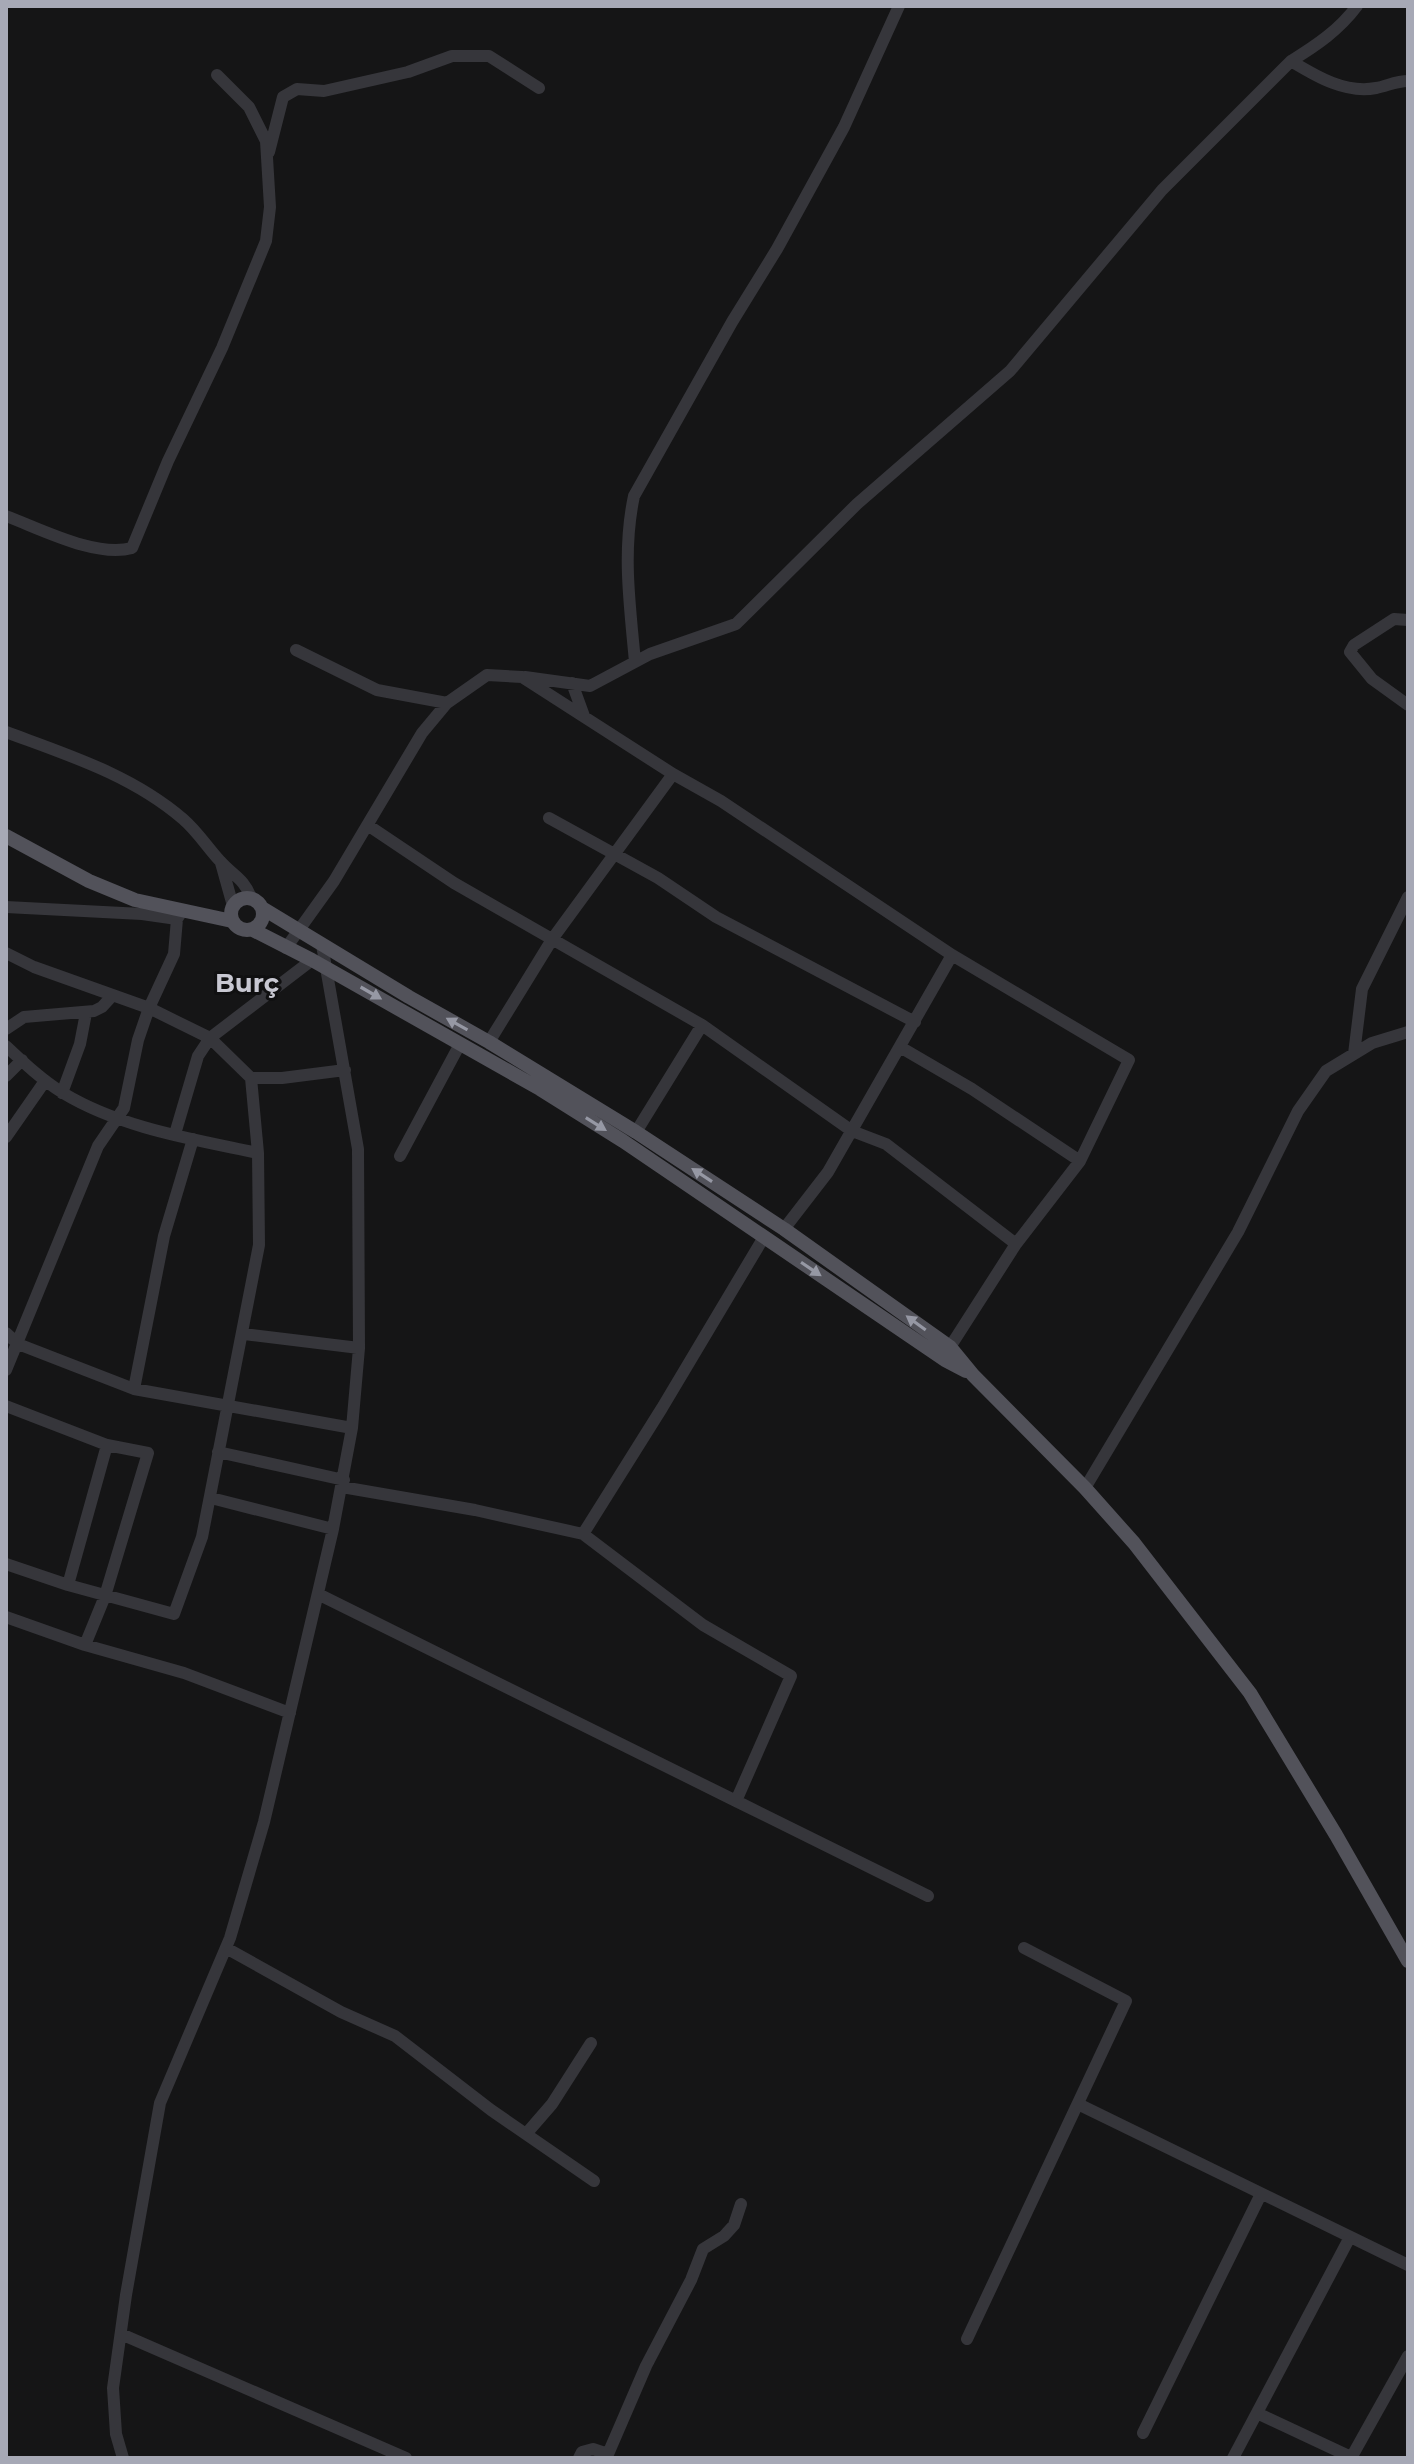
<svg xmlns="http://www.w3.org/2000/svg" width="1414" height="2464" viewBox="0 0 1414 2464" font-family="Montserrat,sans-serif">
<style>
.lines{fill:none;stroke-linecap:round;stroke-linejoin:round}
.minor{stroke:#36363b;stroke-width:12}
.major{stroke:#52525a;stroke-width:14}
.oneway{fill:#9698a4}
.labels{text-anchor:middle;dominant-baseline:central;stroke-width:6;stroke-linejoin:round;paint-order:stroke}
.quarter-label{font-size:26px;font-weight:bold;fill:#c8c8d2;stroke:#101011}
</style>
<rect width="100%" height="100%" fill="#151516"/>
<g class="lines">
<!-- minor -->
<path class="minor" d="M1291,61C1317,45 1339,30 1357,6
M269,152L283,97L297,89L324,91L408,72L452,56H489L539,88
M6,516C41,529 96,558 132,548L168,461L222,348L266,241L270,207L266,141L249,107L217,75
M1408,620L1394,619L1354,645L1350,652L1372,679L1408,705
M296,650L377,690L447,703
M635,662C630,606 622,552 634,496L732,322L777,249L844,127L899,6
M525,677L590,686L650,654L736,624L857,504L1010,371L1162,190L1291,61C1316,76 1345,94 1376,88C1387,86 1396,81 1408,81
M572,683L584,716
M6,732C68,755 132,775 183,819C198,832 207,847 220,861C232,875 245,879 251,898
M549,818L658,878L716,917L915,1022
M369,826L454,883L702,1025L852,1131L886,1144L1016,1244
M221,863L233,906
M6,907L142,914L177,919
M286,948L334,881L422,733L447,703L487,675L522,677L673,774L721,801L952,955L1129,1060L1080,1161L972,1089L900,1047
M6,953L34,967L149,1008L210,1038L251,1078H282L345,1070
M6,1029L24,1017L94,1011L102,1007L112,996
M489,1042L553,938L673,774
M6,1046C24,1063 42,1080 63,1093C121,1128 192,1139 258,1153
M1354,1054L1362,989L1408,897
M6,1076L22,1060
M62,1093L80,1044L86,1013
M636,1132L702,1025
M175,1134L198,1056L210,1038L312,960
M6,1137L45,1081
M400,1156L460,1044
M784,1229L828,1172L952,955
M764,1237L662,1408L583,1534L703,1625L791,1676L736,1801L928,1896
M6,1333L18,1344L134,1389L352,1428
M244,1334L359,1348
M950,1347L1016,1244L1080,1161
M6,1370L98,1146L124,1108L138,1040L149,1008L174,954L177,919L182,911
M134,1389L164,1236L193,1139
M6,1406L107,1445L148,1453L105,1596L85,1645
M218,1452L344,1480
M342,1487L475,1510L583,1534
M1085,1488L1238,1232L1298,1111L1326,1071L1372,1043L1408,1032
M211,1498L333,1529
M6,1564L68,1585L174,1614L202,1537L259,1245L258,1153L251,1078
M68,1585L107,1445
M318,1594L736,1801
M6,1617L85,1645L184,1673L290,1713
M226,1948L341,2012L395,2036L491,2110L594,2181
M1078,2104L1408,2265
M526,2134L552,2104L591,2043
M121,2334L406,2458
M967,2339L1126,2001L1024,1948
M1257,2413L1353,2458
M1143,2433L1261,2194
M123,2458L116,2434L113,2388L126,2295L160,2103L230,1938L264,1822L333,1529L352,1428L359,1348L358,1149L322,945
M579,2458L582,2452L593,2449L608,2454L646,2366L691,2280L703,2249L724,2236L734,2225L741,2204
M1233,2458L1350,2237
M1351,2458L1408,2356"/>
<!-- major -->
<path class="major" d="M6,836L89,881L135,900L232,921
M231 914a16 16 0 1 1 32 0a16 16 0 1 1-32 0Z
M262,908L409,997L489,1042L636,1132L784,1229L950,1347L973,1375L1085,1488L1134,1543L1250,1693L1336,1835L1408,1961
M253,930L312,960L540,1089L623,1141L945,1360L966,1371"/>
</g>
<!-- one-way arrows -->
<defs><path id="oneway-solid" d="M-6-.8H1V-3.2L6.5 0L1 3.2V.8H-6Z" transform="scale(2)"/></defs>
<g class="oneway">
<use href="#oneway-solid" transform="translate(371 993) rotate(30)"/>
<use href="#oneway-solid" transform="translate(457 1024) rotate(-151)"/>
<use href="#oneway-solid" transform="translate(596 1124) rotate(32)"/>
<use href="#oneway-solid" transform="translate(702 1175) rotate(-147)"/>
<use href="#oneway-solid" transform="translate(811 1269) rotate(34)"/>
<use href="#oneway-solid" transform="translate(916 1323) rotate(-144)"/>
</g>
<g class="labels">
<!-- quarter labels -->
<g class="quarter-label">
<text x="247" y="983">Burç</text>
</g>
</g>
<!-- border -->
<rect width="1414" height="2464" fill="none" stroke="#a7a9b6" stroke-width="16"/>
</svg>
